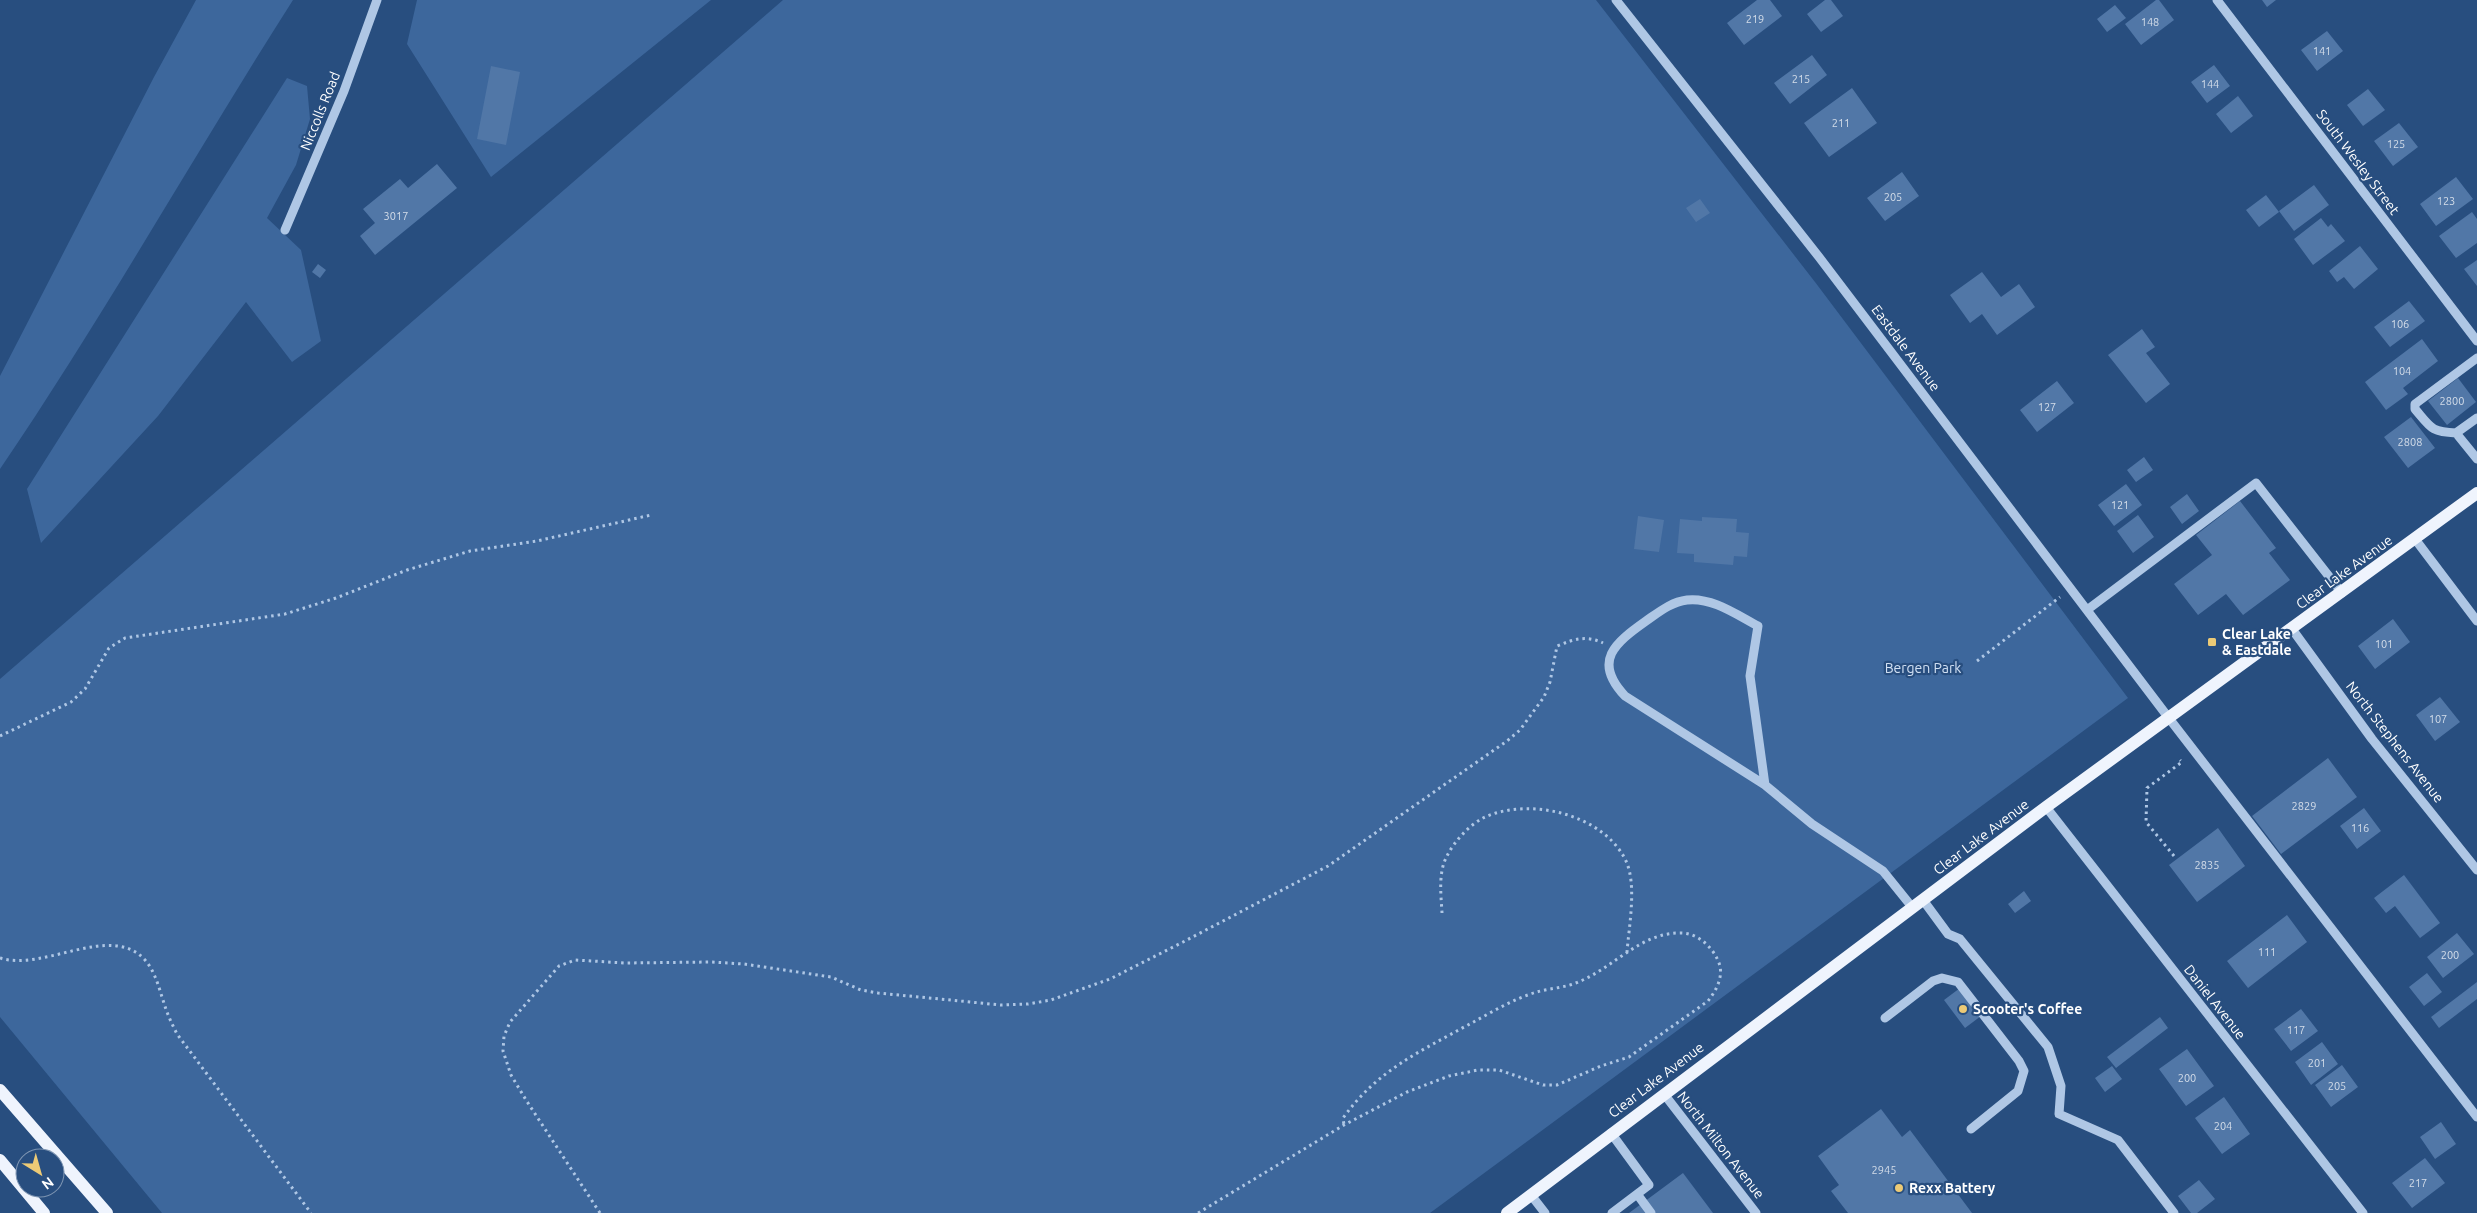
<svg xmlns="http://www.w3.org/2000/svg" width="2477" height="1213" viewBox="0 0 2477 1213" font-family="Ubuntu,sans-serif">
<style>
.green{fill:#3d679c}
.building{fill:#5177a7}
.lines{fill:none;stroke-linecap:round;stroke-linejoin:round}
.path{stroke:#afc7e5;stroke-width:3;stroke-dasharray:2.5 4;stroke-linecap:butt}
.minor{stroke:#afc7e5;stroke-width:9}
.major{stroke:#eff4fd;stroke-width:12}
.poi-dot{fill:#ecca76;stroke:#284e7f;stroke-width:2}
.labels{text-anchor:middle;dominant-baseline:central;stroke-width:4.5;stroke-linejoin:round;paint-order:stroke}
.number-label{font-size:11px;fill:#d4dde9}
.street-label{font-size:14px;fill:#fff;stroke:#284e7f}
.poi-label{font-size:14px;font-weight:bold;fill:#fff;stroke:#284e7f;text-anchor:start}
.park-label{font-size:14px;fill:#d2e1f4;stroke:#284e7f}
</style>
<rect width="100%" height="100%" fill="#284e7f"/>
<!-- green -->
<path class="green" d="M196,0H293C194,155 104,316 0,469V376L154,77Z
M417,0H711L491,177L407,44Z
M783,0H1596L1815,282L2128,698L1430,1213H162L0,1017V679Z
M287,78L307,86L310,119L296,165L267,218L301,250L321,341L292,362L246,302L158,416L41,543L27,489Z"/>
<!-- building -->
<path class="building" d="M1757,0H1770L1782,16L1744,45L1727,23Z
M1825,0H1831L1843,16L1821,32L1807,14Z
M2156,0H2159L2174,20L2141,45L2125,24Z
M2262,0H2276L2267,7Z
M2115,5L2126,18L2107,32L2097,19Z
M2327,31L2343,51L2317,71L2301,50Z
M1812,55L1827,75L1790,104L1774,83Z
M2214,65L2230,86L2207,103L2191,82Z
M491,66L520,72L506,145L477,139Z
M1852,88L1877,123L1829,157L1804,123Z
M2368,89L2385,110L2363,126L2347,105Z
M2238,96L2253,116L2231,133L2216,114Z
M2399,123L2418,147L2393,166L2374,141Z
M437,164L457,188L375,255L360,236L375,223L363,209L400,179L408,188Z
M1902,172L1919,196L1885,221L1867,198Z
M2456,177L2473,199L2436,226L2420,204Z
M2314,185L2329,205L2294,231L2279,211Z
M2266,195L2279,212L2259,227L2246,210Z
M1700,199L1710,213L1696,222L1686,208Z
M2472,212L2477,219V243L2456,258L2439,236Z
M2321,218L2328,227L2331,224L2345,241L2313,265L2294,239Z
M2360,246L2378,269L2354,289L2344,277L2337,282L2329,271Z
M2477,260V286L2464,269Z
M318,264L326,270L320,278L312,272Z
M1982,272L2001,297L2019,284L2035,307L1997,335L1982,314L1970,323L1950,295Z
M2409,301L2425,321L2390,347L2374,327Z
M2142,329L2155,347L2146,353L2170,384L2146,403L2108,355Z
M2422,339L2438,361L2403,388L2408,394L2386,410L2365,382Z
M2458,378L2476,402L2447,425L2428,401Z
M2057,381L2074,403L2037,432L2020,410Z
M2411,417L2435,448L2408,468L2384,437Z
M2144,457L2153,470L2136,482L2127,470Z
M2126,484L2142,505L2114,526L2098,505Z
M2187,494L2199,511L2182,524L2170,507Z
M2240,501L2276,548L2269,553L2290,580L2243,615L2226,594L2198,615L2174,584L2212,555L2196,535Z
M2138,515L2154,537L2133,553L2117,531Z
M1638,516L1664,520L1659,552L1634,549Z
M1702,517L1737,519L1736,532L1749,533L1747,557L1734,556L1733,565L1694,562V554L1677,553L1680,519L1702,521Z
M2393,619L2410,642L2375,669L2358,646Z
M2440,697L2460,722L2435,741L2416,715Z
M2328,758L2357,797L2281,854L2252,816Z
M2364,808L2381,831L2357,849L2340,826Z
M2218,828L2245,866L2197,902L2169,865Z
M2404,875L2440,923L2420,938L2395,906L2386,913L2374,898Z
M2024,891L2031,901L2015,913L2008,904Z
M2287,915L2307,942L2248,988L2227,961Z
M2457,933L2474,954L2443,978L2427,957Z
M2427,973L2442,992L2424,1006L2409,987Z
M2477,982V999L2439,1028L2431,1017Z
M1960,988L1981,1016L1965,1028L1944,1000Z
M2301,1009L2318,1031L2291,1051L2274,1029Z
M2160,1017L2168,1028L2116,1068L2107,1057Z
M2322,1042L2338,1064L2311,1085L2295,1062Z
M2187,1049L2214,1086L2186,1106L2159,1069Z
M2342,1065L2358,1087L2331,1107L2315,1085Z
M2112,1066L2122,1079L2105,1092L2095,1078Z
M2224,1097L2250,1134L2222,1154L2195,1118Z
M1881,1109L1902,1137L1910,1130L1972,1213H1848L1831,1191L1839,1185L1818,1156Z
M2441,1122L2456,1144L2435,1159L2420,1137Z
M2425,1158L2445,1183L2412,1208L2392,1183Z
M1683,1173L1713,1213H1629Z
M2199,1180L2215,1199L2197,1213H2191L2178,1196Z"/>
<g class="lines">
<!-- path -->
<path class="path" d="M1977,661L2060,597
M0,736L71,702L85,689L109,648L125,638L285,614L336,598L407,570L470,551L537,541L651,515
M2174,856L2146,822L2147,788L2182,762L2180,760
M1442,913C1441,895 1438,872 1447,856C1454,842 1468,826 1483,818C1528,796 1604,814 1626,861C1637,885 1629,926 1627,952
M0,958C44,972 111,922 145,960C157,974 160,993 166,1009C169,1018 173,1026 177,1034L311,1213
M600,1213L526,1100L511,1075L503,1051L504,1036L510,1022L559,966L575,960L625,963L712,962L744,964L831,977L861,990L878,993L1001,1005L1028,1004L1051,1000L1110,979L1183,942L1328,866L1507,741L1520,730L1544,697L1550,682L1557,646C1574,639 1586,635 1603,643
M1198,1213L1344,1125L1407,1092L1449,1076L1478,1070H1499L1543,1085H1557L1601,1066L1629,1057L1708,1001C1716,991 1724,976 1719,963C1713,947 1697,932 1679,933C1640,933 1612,969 1578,982C1565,988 1550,988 1537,992C1512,999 1489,1014 1466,1026C1417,1053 1377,1071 1343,1118L1344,1125"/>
<!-- minor -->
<path class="minor" d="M1616,0L1819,257L2168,717L2477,1117
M2217,0L2477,341
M285,230L344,91L377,0
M2477,418L2456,433L2477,459
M2456,433C2431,432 2431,428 2415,409V404L2477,358
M2415,539L2477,621
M2087,610L2256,483L2342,593
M2292,629L2372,739L2477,870
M1765,785L1750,676L1758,626C1737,615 1712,597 1687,600C1671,602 1659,612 1646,621C1615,643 1592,661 1625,696L1765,785L1812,824L1883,871L1912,907
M2046,807L2363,1213
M1923,900L1948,934L1960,939L2048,1047L2061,1086L2059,1114L2118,1140L2174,1213
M1885,1018L1933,981L1942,978L1958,982L2019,1061L2024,1071L2018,1091L1971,1129
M1664,1094L1756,1213
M1611,1133L1649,1185L1612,1213
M1637,1194L1651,1213
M1531,1195L1545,1213"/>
<!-- major -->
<path class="major" d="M0,1090L107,1213
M0,1160L44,1213
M1507,1213L2046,807L2477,493"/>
</g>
<!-- markers -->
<g class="poi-dot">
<rect x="2207" y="637" width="10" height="10" rx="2.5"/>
<circle cx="1963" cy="1009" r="5"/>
<circle cx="1899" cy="1188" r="5"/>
</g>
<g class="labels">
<!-- number labels -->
<g class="number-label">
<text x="1755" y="19">219</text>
<text x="2150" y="22">148</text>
<text x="2322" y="51">141</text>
<text x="1801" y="79">215</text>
<text x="2210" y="84">144</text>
<text x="1841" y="123">211</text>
<text x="2396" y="144">125</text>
<text x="1893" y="197">205</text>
<text x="2446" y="201">123</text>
<text x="396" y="216">3017</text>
<text x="2400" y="324">106</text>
<text x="2402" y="371">104</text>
<text x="2452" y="401">2800</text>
<text x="2047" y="407">127</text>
<text x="2410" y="442">2808</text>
<text x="2120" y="505">121</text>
<text x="2384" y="644">101</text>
<text x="2438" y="719">107</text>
<text x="2304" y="806">2829</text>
<text x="2360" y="828">116</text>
<text x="2207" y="865">2835</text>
<text x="2267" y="952">111</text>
<text x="2450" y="955">200</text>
<text x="2296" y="1030">117</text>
<text x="2317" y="1063">201</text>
<text x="2187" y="1078">200</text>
<text x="2337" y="1086">205</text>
<text x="2223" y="1126">204</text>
<text x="1884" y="1170">2945</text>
<text x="2418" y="1183">217</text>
</g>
<!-- street labels -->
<g class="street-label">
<text transform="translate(320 111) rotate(-68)">Niccolls Road</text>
<text transform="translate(2358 162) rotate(53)">South Wesley Street</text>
<text transform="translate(1906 348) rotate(53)">Eastdale Avenue</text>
<text transform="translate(2344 572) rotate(-36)">Clear Lake Avenue</text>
<text transform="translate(2395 742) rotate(52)">North Stephens Avenue</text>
<text transform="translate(1981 837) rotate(-37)">Clear Lake Avenue</text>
<text transform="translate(2215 1002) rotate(52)">Daniel Avenue</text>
<text transform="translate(1656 1080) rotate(-37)">Clear Lake Avenue</text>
<text transform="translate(1721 1145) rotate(52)">North Milton Avenue</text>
</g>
<!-- poi labels -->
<g class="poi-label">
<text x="2222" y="634">Clear Lake<tspan x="2222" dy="16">&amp; Eastdale</tspan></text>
<text x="1973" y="1009">Scooter's Coffee</text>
<text x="1909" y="1188">Rexx Battery</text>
</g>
<!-- park labels -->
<g class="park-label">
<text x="1923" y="668">Bergen Park</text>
</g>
</g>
<!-- north arrow -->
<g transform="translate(40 1173) rotate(143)"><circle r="24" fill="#284e7f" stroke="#7e95b2"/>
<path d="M0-4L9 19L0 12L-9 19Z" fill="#ecca76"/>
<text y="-8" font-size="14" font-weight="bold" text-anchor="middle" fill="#ffffff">N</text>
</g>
</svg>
